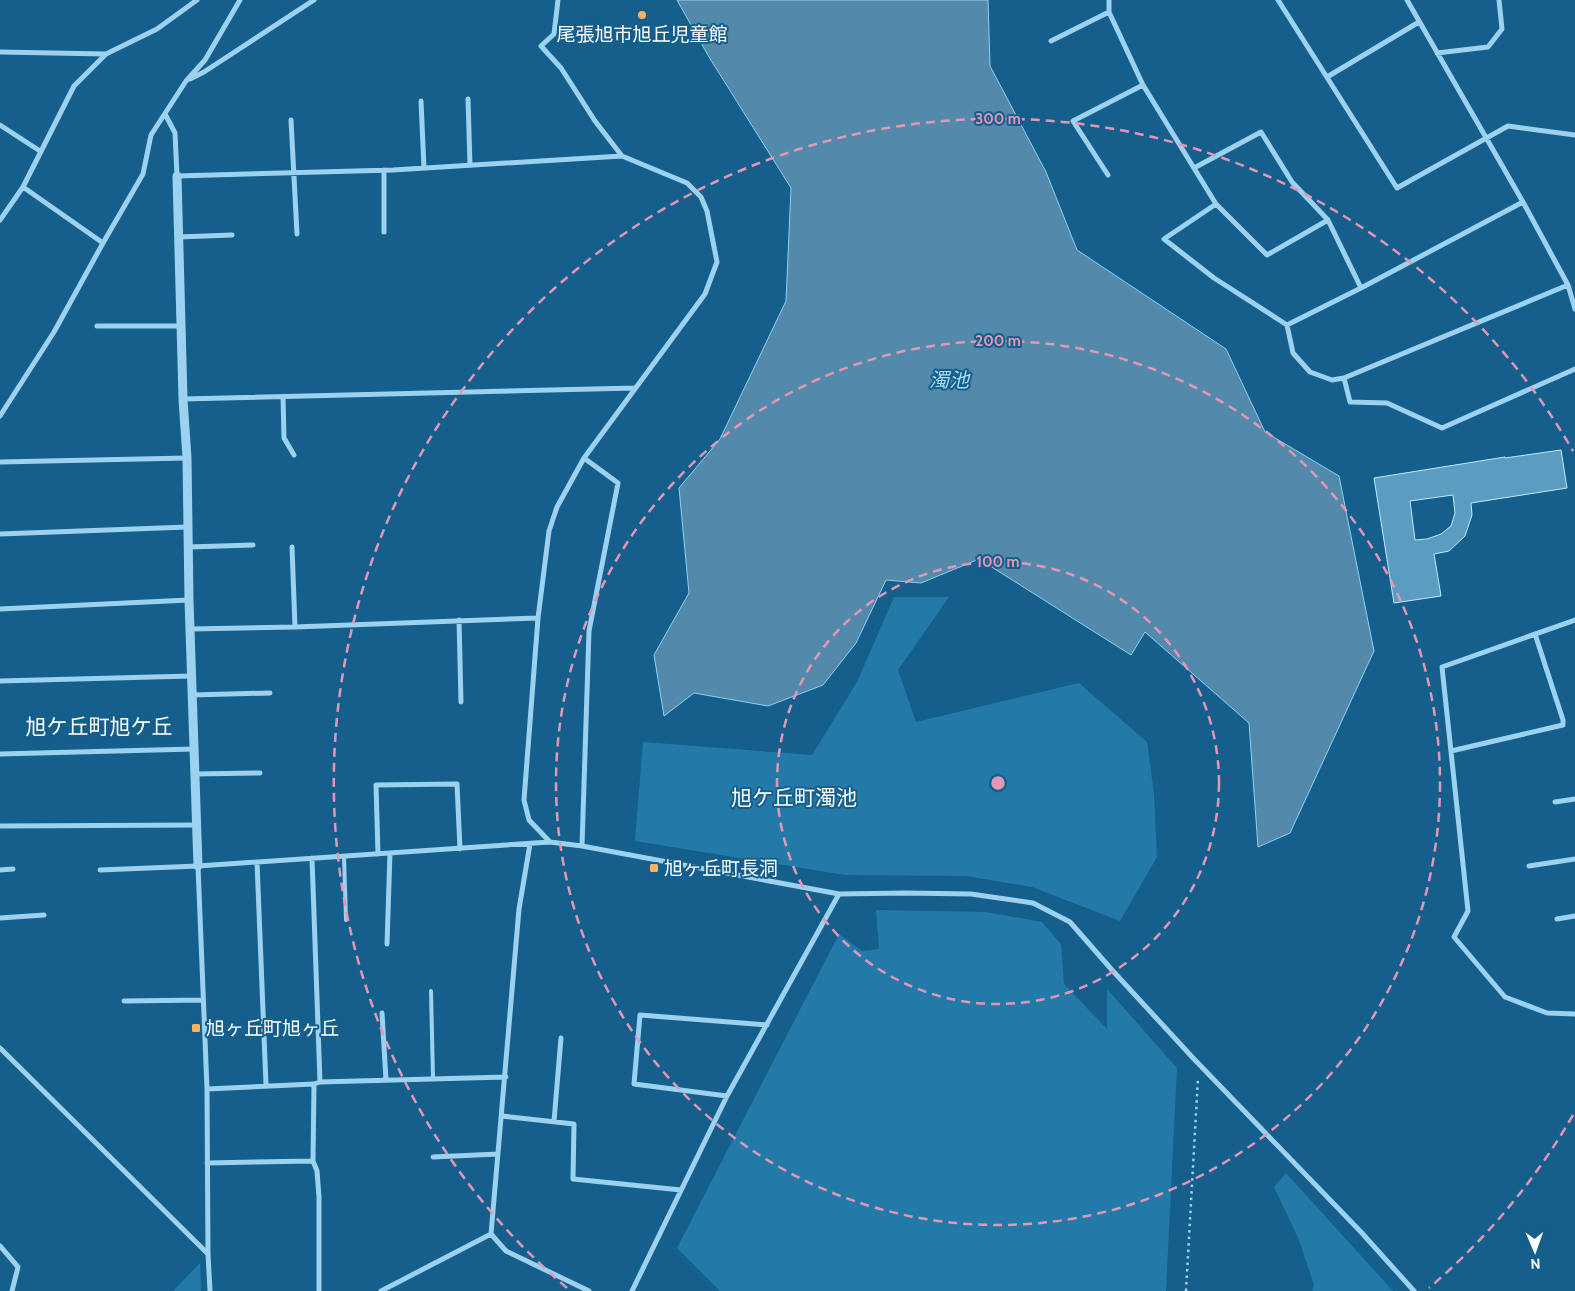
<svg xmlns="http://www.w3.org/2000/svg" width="1575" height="1291" viewBox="0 0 1575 1291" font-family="Cabin,'Noto Sans JP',sans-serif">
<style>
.green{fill:#237aa9}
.water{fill:#5389aa;stroke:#8ed1f3}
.building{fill:#5b9cc1;stroke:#c3e8fc;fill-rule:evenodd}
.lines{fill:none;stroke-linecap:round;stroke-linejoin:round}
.path{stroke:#9cd2f0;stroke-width:2.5;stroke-dasharray:2.5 4;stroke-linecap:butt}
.service{stroke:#9cd2f0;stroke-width:4}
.minor{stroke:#9cd2f0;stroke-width:5}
.tertiary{stroke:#9cd2f0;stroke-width:9}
.ring{fill:none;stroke:#e497b5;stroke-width:2.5;stroke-dasharray:9 6}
.poi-dot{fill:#ffb15c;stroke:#145f8c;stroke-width:2}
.labels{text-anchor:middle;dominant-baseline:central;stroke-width:4;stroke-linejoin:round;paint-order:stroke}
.poi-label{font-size:19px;fill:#fff;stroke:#145f8c;text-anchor:start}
.water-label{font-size:20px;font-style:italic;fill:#a8dcf8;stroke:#145f8c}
.quarter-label{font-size:21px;fill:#fff;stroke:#145f8c}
.centre{fill:#e497b5;stroke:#145f8c;stroke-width:2.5}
.ring-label{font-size:15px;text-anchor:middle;font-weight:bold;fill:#e497b5;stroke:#145f8c;stroke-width:4;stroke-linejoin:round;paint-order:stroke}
</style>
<rect width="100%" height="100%" fill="#145f8c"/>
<!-- green -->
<path class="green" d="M894,597H949L898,670L916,722L1079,683L1147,742L1154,794L1157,857L1120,921L1032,887L966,876L845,875L635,841L643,742L812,755L857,682Z
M876,910L986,912L1042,922L1061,944L1064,984L1107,1029V989L1177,1068L1166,1291H720L677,1248L839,934L862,951L879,949Z
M1286,1173L1393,1291H1312L1314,1285L1299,1240L1274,1187Z
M200,1263L201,1291H173Z"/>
<!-- water -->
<path class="water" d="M677,0H988L990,66L1046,172L1077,250L1226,349L1265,432L1339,476L1374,651L1290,833L1258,847L1249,723L1145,632L1131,655L979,559L921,583L886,580L856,643L823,685L768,706L694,693L664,716L654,655L689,593L679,488L720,439L786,301L791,188L709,57Z"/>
<!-- building -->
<path class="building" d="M1561,450L1567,488L1471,503L1472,515L1465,536L1449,551L1434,554L1441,596L1394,603L1374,478L1505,457V458ZM1453,495L1455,513L1451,526L1441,534L1427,539L1415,540L1410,501Z"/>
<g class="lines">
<!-- path -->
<path class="path" d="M1186,1291L1198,1078"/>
<!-- service -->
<path class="service" d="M344,856L346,920
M431,991L433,1078"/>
<!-- minor -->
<path class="minor" d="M558,0L554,34L541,46L561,68L595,121L622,156
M1109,0V12L1143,85L1216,204L1267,255L1328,220
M1278,0L1397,188L1508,126L1575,135
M1407,0L1523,202L1568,285L1575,309
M1051,41L1109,12
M0,52L106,54
M1437,53L1488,47L1502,29L1499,0
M1327,77L1419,22
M190,79L204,72L314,0
M468,99L470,165
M421,101L424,168
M165,114L175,133L177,176L393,170L622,156L687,183L701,197L707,211L717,262L705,294L584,458L557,507L549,531L538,618L524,800L529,820L550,842
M291,120L297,234
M0,125L40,151
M1194,168L1261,132L1292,182L1328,220L1361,288
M384,170V232
M1108,175L1073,121L1143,85
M23,187L103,243
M1216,204L1164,239L1214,278L1287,325L1293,353L1310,372L1332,380L1344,378
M0,220L23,187L74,86L106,54L157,29L197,0
M178,237L232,235
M1568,285L1344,378L1350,402L1387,403L1442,428L1575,369
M1287,325L1361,288L1523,202
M97,326H181
M283,397L284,438L294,455
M183,399L635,388
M0,416L54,332L103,243L143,174L151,135L186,81L205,60L240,0
M0,462L187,458
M0,534L187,527
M188,547L253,545
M292,547L295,627
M0,609L189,600
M459,620L461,702
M1575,620L1442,667L1468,911L1454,937L1505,997L1547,1013L1575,1014
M191,629L295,627L538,618
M0,681L191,676
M192,695L270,693
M1451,751L1563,725V720L1535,634
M0,754L194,749
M195,774L260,773
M1555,802L1575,799
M0,826L197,825
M530,844L519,909L491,1234L506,1251L589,1291
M582,846L589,631L618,483L584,458
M378,854L376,785L457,784L460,849
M312,858L320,1082
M257,862L266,1085
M198,866L207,1089L208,1254L210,1291
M1529,866L1575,859
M0,870L13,869
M100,870L198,866L550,842L582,846L839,894L906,893L971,894L1033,903L1070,922L1112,970L1194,1059L1361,1232L1414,1291
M0,918L44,915
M1557,919L1575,916
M387,944L390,853
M124,1001L203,1000
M382,1013L386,1080
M0,1048L208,1254
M314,1084L313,1161L317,1171L319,1197V1291
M207,1089L314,1084L320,1082L506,1077
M727,1096L634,1084L640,1015L767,1025
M502,1116L574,1124L573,1179L681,1190
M554,1121L561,1038
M433,1157L498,1154
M207,1163L313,1161
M0,1246L18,1267L12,1291
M381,1291L491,1234
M632,1291L727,1096L839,894"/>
<!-- tertiary -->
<path class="tertiary" d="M177,176L183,399L187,458L189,600L198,866"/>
</g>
<!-- distance rings -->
<g class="ring">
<circle cx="998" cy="783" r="221"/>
<circle cx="998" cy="783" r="442"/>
<path d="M1573 1115A664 664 0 0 1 1429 1288M567 1288A664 664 0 1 1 1573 451"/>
</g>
<!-- markers -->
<g class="poi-dot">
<circle cx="642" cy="15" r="5"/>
<rect x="649" y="863" width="10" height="10" rx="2.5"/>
<rect x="191" y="1023" width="10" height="10" rx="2.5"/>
</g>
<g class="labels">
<!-- poi labels -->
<g class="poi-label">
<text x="642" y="34" text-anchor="middle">尾張旭市旭丘児童館</text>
<text x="664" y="868">旭ヶ丘町長洞</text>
<text x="206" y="1028">旭ヶ丘町旭ヶ丘</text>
</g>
<!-- water labels -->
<g class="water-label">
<text x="949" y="380">濁池</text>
</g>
<!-- quarter labels -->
<g class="quarter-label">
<text x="99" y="726">旭ケ丘町旭ケ丘</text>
<text x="794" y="797">旭ケ丘町濁池</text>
</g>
</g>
<circle cx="998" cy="783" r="8" class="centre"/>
<g class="ring-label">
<text x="998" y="124">300 m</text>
<text x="998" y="346">200 m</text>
<text x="998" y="567">100 m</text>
</g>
<!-- north arrow -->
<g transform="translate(1535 1251) rotate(178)" stroke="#145f8c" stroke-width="4" paint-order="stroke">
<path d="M0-4L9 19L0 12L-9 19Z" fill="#ffffff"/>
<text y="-8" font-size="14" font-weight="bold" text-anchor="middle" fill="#ffffff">N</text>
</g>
</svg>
